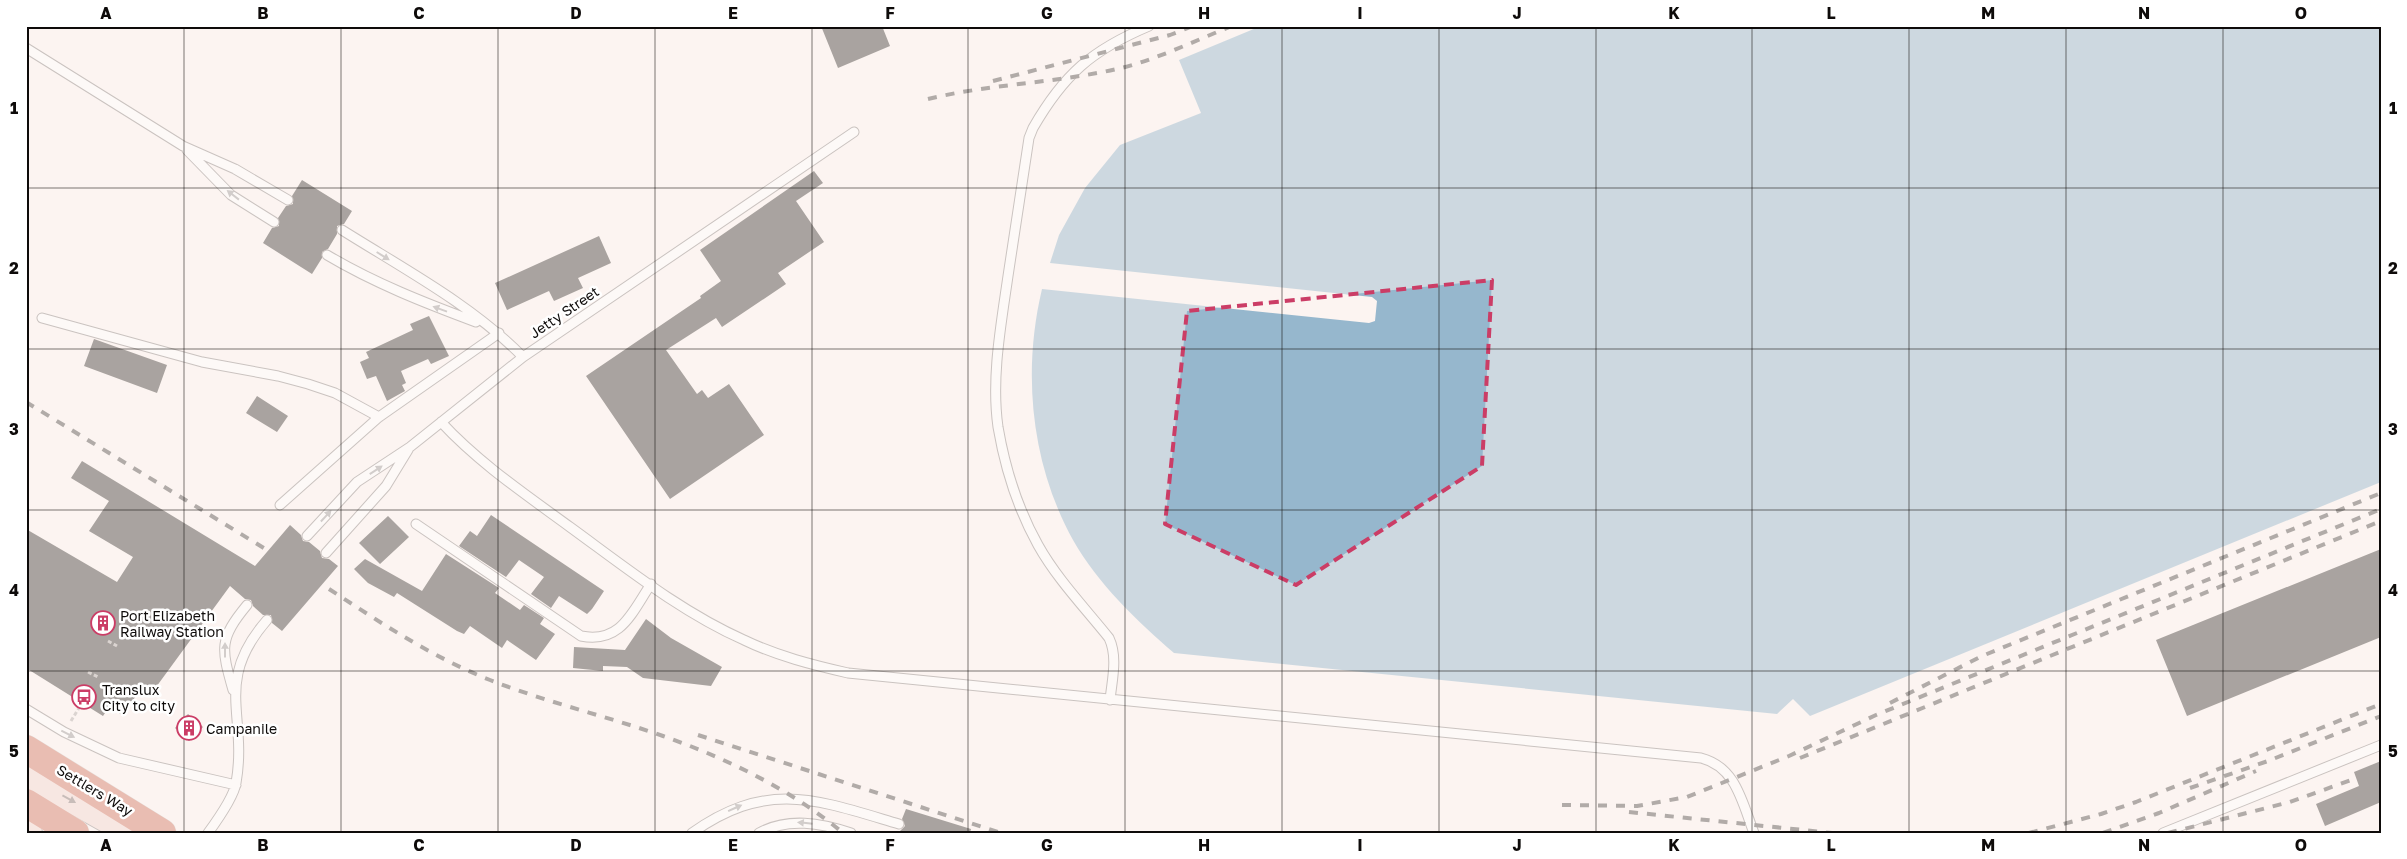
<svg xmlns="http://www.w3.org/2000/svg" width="2407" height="859" viewBox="0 0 2407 859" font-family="'Golos Text',sans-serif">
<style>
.water{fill:#96b7cd}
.building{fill:#46413e}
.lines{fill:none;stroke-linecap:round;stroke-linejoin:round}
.lane-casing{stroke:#8f8886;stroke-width:11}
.secondary-casing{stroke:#8f8886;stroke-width:26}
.highway-casing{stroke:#d4d3d3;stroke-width:29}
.path{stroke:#b3adaa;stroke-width:3;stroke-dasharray:4 2.5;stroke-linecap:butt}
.lane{stroke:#fff;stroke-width:9}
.secondary{stroke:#f2d7d1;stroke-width:24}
.highway{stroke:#d37b66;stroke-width:28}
.rail{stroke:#575351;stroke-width:4;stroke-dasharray:9 9;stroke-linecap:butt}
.oneway{fill:#9f9d9d}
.oneway2{fill:#8b7b77}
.marked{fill:none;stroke:#cb3d66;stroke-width:4;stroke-dasharray:10 6;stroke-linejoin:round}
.grid{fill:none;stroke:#0e0b0a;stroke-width:1;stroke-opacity:0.55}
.labels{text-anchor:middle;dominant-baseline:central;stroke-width:5;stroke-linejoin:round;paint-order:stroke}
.street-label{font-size:14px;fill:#0e0b0a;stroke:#fff}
.poi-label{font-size:14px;fill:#0e0b0a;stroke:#fff;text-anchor:start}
.neatline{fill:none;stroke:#0e0b0a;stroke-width:2}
.grid-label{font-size:16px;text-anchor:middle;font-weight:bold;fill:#0e0b0a}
</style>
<rect width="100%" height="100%" fill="#fcf4f1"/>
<!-- water -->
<path class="water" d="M1261,26H2381V482L1810,716L1793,699L1777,714L1174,653C1137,621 1098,584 1073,540C1031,464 1022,373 1042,289L1369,323L1375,321L1377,301L1372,297L1050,263L1059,235L1085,188L1120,145L1201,113L1179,60Z"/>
<!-- building -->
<path class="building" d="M821,26H882L890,46L838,68Z
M814,171L823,183L796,201L824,242L778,273L786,284L722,327L716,318L666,350L697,394L702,390L708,398L729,384L764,435L670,499L586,376L701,298L700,296L721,281L700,250Z
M302,180L352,211L344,224L337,226V234L328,249L322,252V258L312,274L263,243L272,228L279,226L278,218L286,206L293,204L292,196Z
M599,236L611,263L578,278L583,288L554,301L549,291L507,310L495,283Z
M429,316L449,356L431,364L428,359L401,371L406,383L402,385L405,391L387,401L376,376L367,379L360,362L369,358L366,352L413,330L410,324Z
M94,339L167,365L157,393L84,366Z
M257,396L288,416L277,432L246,413Z
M82,461L255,566L290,525L301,535L303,541L309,542L320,551L322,558L329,559L338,566L282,631L272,623L271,615H263L253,606L251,600L245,599L230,586L151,694L142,688L122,715L109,707L103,716L26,668V529L117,582L133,557L89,531L109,501L71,478Z
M491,515L604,591L592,609L587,614L559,596L551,608L531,594L544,577L519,560L506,577L459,546L470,531L477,536Z
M388,516L409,537L380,564L359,543Z
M2381,549V637L2187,716L2156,640Z
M446,554L499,588L495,593L520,610L524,605L544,618L540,624L555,634L536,660L507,640L502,648L470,626L464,634L457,631L397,593L394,597L368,583L354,569L365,559L422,591Z
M646,619L671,638L722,667L711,686L643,678L627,667L603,666V671L573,668L574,647L625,650Z
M188,714L203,727L189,741L175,728Z
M2381,761V802L2325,826L2316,804L2359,786L2354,772Z
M906,809L971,829L970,833H898L905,826L902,819Z"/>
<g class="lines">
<!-- lane casing -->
<g class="lane-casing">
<path id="lane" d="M26,48L183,146L235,169L288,200
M187,150L231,195L274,222
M342,230C404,269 472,305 523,357
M327,255C374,283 425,303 476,322
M42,318L202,362L278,376L308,384L335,393L379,417
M441,422C479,463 525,494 570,527C625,567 681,612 744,640C777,656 813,665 848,673L1701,758C1736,767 1742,802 1754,833
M280,505L379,417L499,333
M416,524L581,636C621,644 632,612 651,584
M307,536L357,482L410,447L523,357L854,132
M326,553L386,486L408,450
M233,690C221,648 219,639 247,605
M1110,700C1112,680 1118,657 1109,638C1085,608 1057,579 1038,545C1018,509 1005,468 998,427C991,378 1001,325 1008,276C1015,230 1022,184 1029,138L1033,128C1064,74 1092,50 1149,26
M26,709L64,732L119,758L236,785
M208,833C216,822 234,796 236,783C248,715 213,682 267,620
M692,833C768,779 818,800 899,824
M759,833C788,817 821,823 851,833
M2163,833L2381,745"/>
</g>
<!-- secondary casing -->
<g class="secondary-casing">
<path id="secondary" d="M26,775L129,833
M26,830L30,833"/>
</g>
<!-- highway casing -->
<g class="highway-casing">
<path id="highway" d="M26,749L162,833
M26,803L75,833"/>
</g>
<!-- path -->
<path class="path" d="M108,641L117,646
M88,672L98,677
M71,721L82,703"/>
<!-- lane -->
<use href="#lane" class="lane"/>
<!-- secondary -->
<use href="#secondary" class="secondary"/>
<!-- highway -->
<use href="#highway" class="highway"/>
<!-- rail -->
<path class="rail" d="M993,81L1170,35L1193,26
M928,99C990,84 1055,83 1117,69C1156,60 1194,41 1232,26
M26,402L267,550
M329,589C381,623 432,657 490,680C546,702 606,716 663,736C726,758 792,790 843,833
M1890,703L1982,656L2381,493
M698,735L1001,833
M1800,758L2381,521
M2190,788L2268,761L2381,716
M1562,805L1637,806L1687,797L1789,756L1876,715L2381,509
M1629,812L1832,833
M2029,833L2101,814L2136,802L2381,704
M2103,833L2159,813L2256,771
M2168,833L2290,802L2354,779"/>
</g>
<!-- one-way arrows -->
<defs><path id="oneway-solid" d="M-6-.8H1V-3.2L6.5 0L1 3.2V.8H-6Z" transform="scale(1.25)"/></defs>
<g class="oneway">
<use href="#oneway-solid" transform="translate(233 195) rotate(-142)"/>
<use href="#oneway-solid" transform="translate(383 256) rotate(32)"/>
<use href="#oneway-solid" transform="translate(440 309) rotate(-160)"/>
<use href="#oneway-solid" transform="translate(376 470) rotate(-33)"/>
<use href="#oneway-solid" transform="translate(326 516) rotate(-47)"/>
<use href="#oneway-solid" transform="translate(225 650) rotate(-90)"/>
<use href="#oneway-solid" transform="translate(68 734) rotate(27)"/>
<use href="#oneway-solid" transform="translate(735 808) rotate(-24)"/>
<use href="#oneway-solid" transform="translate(805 823) rotate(-174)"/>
</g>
<use class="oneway2" href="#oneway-solid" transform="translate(69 799) rotate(29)"/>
<!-- marked area -->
<path d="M0 0H2407V859H0ZM1492,280L1482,466L1296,585L1165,524L1187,311Z" fill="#fcf4f1" fill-opacity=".55" fill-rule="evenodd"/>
<path class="marked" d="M1492,280L1482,466L1296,585L1165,524L1187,311Z"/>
<!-- grid -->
<path class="grid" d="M184,26V833M341,26V833M498,26V833M655,26V833M812,26V833M968,26V833M1125,26V833M1282,26V833M1439,26V833M1596,26V833M1752,26V833M1909,26V833M2066,26V833M2223,26V833M26,188H2381M26,349H2381M26,510H2381M26,671H2381"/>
<!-- icons -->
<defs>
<g id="building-ring" transform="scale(1.25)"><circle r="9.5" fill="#fff" stroke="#cb3d66" stroke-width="1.5"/><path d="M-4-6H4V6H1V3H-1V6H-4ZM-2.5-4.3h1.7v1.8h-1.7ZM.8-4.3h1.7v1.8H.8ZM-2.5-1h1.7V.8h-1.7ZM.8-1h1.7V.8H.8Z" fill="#cb3d66"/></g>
<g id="bus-ring" transform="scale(1.25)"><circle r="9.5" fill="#fff" stroke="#cb3d66" stroke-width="1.5"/><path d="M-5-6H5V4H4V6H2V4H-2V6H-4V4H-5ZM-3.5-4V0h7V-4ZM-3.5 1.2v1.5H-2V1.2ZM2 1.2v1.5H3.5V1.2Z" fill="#cb3d66"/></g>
</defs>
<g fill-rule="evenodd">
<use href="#building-ring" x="103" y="623"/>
<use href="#bus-ring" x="84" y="697"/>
<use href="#building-ring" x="189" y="728"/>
</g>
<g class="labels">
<!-- street labels -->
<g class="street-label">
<text transform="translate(564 312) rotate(-34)">Jetty Street</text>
<text transform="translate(95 790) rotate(31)">Settlers Way</text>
</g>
<!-- poi labels -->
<g class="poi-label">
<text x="120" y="615">Port Elizabeth<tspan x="120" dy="16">Railway Station</tspan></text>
<text x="102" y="689">Translux<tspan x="102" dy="16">City to city</tspan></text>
<text x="206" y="728">Campanile</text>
</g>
</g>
<!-- border -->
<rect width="2407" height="859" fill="none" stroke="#ffffff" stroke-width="55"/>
<rect x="28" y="28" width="2352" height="804" class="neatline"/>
<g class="grid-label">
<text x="106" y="19">A</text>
<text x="263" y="19">B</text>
<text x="419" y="19">C</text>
<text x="576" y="19">D</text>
<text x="733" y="19">E</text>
<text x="890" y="19">F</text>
<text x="1047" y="19">G</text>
<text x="1204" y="19">H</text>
<text x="1360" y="19">I</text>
<text x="1517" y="19">J</text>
<text x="1674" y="19">K</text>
<text x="1831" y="19">L</text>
<text x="1988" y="19">M</text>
<text x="2144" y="19">N</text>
<text x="2301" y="19">O</text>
<text x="14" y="114">1</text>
<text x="2393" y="114">1</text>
<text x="14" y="274">2</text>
<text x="2393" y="274">2</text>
<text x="14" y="435">3</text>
<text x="2393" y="435">3</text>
<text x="14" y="596">4</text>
<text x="2393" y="596">4</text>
<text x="14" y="757">5</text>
<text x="2393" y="757">5</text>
<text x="106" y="851">A</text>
<text x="263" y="851">B</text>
<text x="419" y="851">C</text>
<text x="576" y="851">D</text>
<text x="733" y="851">E</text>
<text x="890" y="851">F</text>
<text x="1047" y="851">G</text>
<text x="1204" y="851">H</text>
<text x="1360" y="851">I</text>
<text x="1517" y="851">J</text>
<text x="1674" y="851">K</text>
<text x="1831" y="851">L</text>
<text x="1988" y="851">M</text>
<text x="2144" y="851">N</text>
<text x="2301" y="851">O</text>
</g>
</svg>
